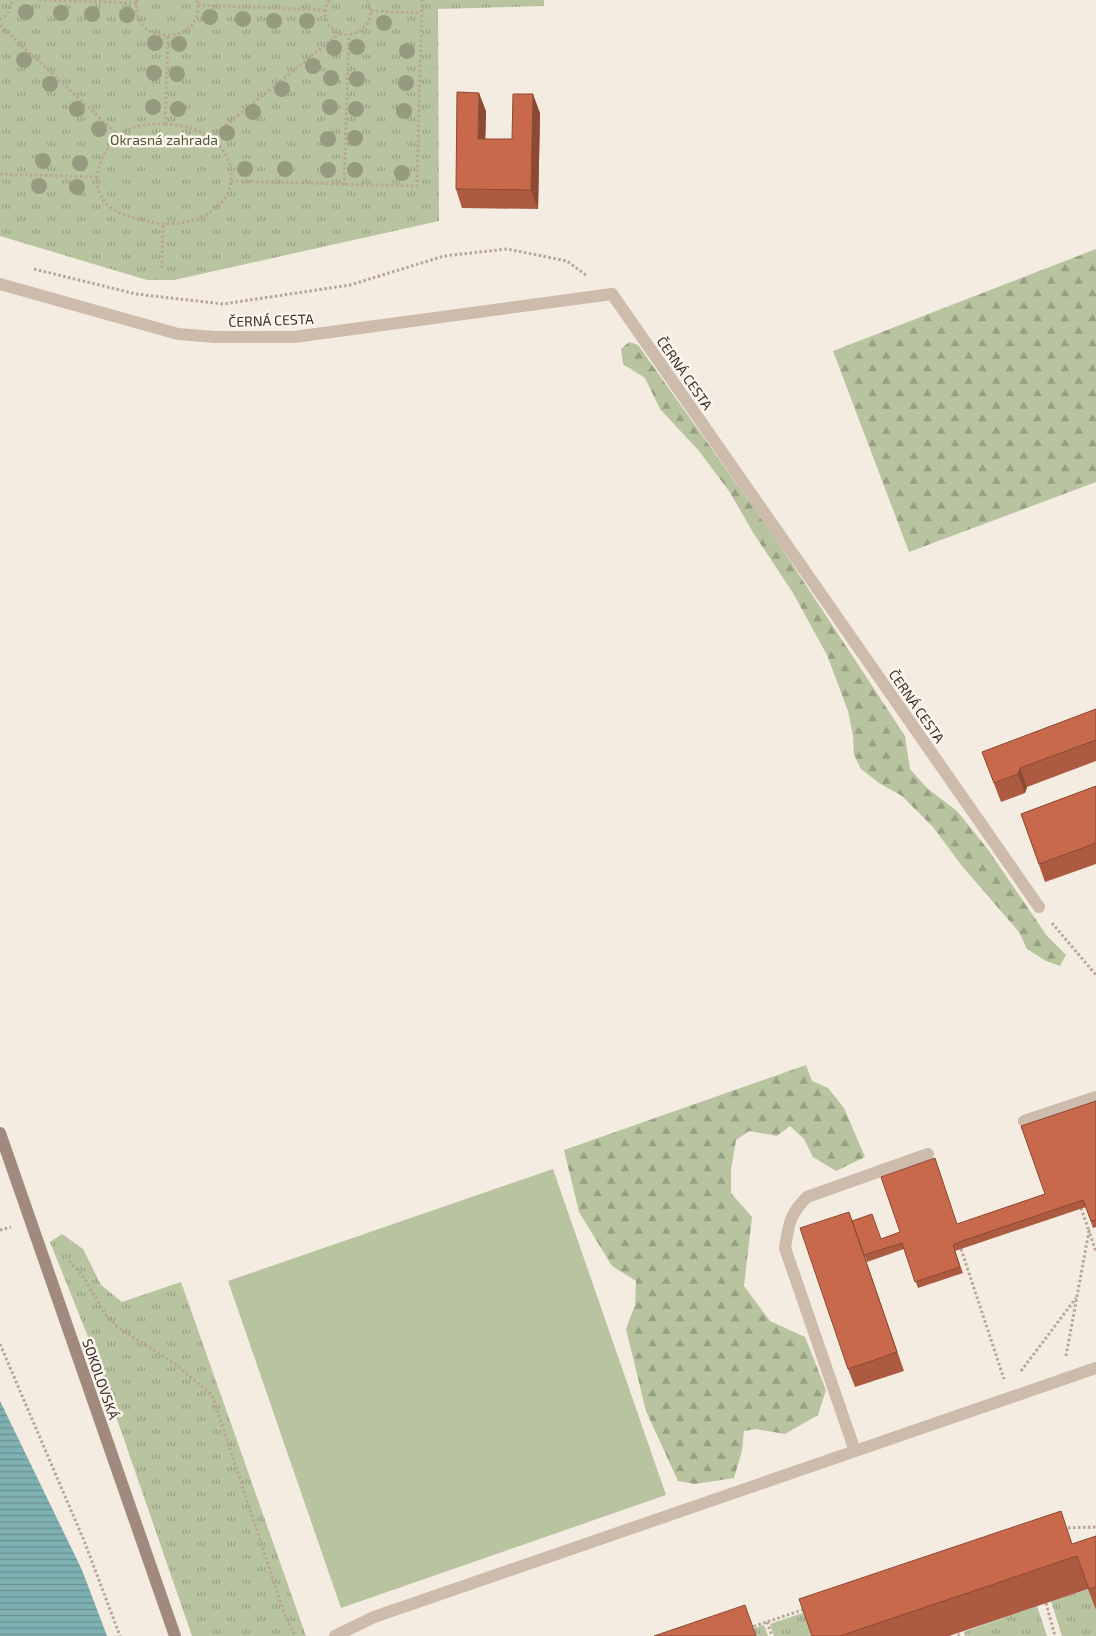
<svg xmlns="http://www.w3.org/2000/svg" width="1096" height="1636" viewBox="0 0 1096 1636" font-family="'Exo 2',sans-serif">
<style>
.grass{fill:url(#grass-tufts)}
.forest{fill:url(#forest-firs)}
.garden{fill:#b8c4a0}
.water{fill:url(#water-rules)}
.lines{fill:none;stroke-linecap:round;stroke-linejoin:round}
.path{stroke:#b9a596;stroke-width:3;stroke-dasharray:2.5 2.5;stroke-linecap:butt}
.lane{stroke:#cdbbac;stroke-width:12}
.street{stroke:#cdbbac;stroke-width:12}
.secondary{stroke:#a18a7d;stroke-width:12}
.tree{fill:#969b7f}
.wall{fill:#ac5a40}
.shaded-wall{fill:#8c4a34}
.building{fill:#c8694b;stroke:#8c4a34}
.labels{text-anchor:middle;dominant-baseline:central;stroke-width:5;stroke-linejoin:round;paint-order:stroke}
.park-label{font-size:14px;fill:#4a5a2e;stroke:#fbf5ee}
.street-label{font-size:14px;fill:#3b302b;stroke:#fbf5ee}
</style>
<defs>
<pattern id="grass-tufts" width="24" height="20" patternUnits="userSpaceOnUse" patternTransform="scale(1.25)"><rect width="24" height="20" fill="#b8c4a0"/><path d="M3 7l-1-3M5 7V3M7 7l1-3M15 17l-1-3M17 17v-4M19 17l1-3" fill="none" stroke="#97a083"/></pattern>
<pattern id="forest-firs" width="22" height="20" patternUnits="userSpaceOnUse" patternTransform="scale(1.25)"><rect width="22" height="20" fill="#b8c4a0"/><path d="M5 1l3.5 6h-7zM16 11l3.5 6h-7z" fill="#97a083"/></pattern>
<pattern id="water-rules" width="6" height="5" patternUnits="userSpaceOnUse" patternTransform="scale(1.25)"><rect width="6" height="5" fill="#7fb0b2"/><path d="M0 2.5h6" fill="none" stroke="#699091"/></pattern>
</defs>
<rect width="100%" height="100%" fill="#f4ebe1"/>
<!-- grass -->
<path class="grass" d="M0,0H544V6L438,9L439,221L174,280H147L0,236Z
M62,1234L83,1249L101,1285L122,1302L181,1282L306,1636H192L91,1344L50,1242Z
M1089,1589L1096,1610V1636H1062L1051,1601Z
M841,1600L813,1636H774L770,1624Z
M1037,1606L1047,1636H965L964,1632Z
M764,1625L768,1636H732Z"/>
<!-- forest -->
<path class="forest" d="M1096,249V482L909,552L833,351Z
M629,342L638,345L773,535L905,736L910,769L927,788L958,812L989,851L1047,936L1066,955L1060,966L1046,961L1027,949L1019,932L962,866L933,827L902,796L879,783L861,769L854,755L853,736L848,711L827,655L793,593L754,534L729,491L699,451L660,409L645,378L623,364L621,349Z
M806,1065L812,1081L828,1088L844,1108L865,1157L836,1171L813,1157L804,1139L790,1126L777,1136L749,1131L736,1140L731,1170V1193L752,1217L744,1286L770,1321L805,1337L826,1390L818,1415L785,1434L756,1429L744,1431L742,1451L734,1478L695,1484L678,1481L646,1411L626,1329L635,1305L636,1281L612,1266L579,1212L564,1150Z"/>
<!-- garden -->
<path class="garden" d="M553,1169L666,1495L341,1608L228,1281Z"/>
<!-- water -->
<path class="water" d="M0,1401L82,1570L107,1636H0Z"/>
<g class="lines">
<!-- path -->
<path class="path" d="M39,0L137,3
M137,0C128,48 207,46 197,0
M329,0C325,7 323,15 328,23C343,49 382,27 367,0
M198,5L325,10
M371,11L421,13
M0,20L7,14L13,0
M0,25L119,136
M165,124C251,127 256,223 165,224C158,224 150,221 143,220C109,214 88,196 101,161C106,148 116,137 128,130C138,124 154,124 165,124Z
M165,124L168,36
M210,138L340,33
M0,174L97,177
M231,181L417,186L422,0
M344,185L349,35
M162,268L163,224
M34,269L136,294L223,304L350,285L444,256L507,249L567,261L587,276
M1052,923L1096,975
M1081,1208L1089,1231
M0,1230L11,1227
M961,1249L1004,1379
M69,1261L83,1276L107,1317L119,1328L175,1364L212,1395L285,1615L295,1636
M0,1344L85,1543L120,1636
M1066,1356L1089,1231L1096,1252
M1021,1371L1076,1298
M1063,1528L1096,1527
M1046,1603L1055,1636
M767,1622L772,1636
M749,1628L805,1609
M958,1634L959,1636"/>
<!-- lane -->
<path class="lane" d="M612,294L1039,907
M1024,1121L1096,1097
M855,1451L785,1248C789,1224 789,1215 807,1197L928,1154
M335,1636L374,1617L1096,1368"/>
<!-- street -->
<path class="street" d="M0,284L178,334L215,337H294L612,294"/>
<!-- secondary -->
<path class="secondary" d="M0,1133L175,1636"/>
</g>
<!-- trees -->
<g class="tree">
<circle cx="26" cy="12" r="8"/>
<circle cx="61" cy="13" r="8"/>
<circle cx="92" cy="14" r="8"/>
<circle cx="127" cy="15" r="8"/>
<circle cx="210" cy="17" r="8"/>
<circle cx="243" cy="19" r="8"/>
<circle cx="274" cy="21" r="8"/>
<circle cx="307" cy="21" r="8"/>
<circle cx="384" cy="23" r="8"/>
<circle cx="155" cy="43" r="8"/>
<circle cx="179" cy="44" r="8"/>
<circle cx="357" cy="47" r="8"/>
<circle cx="334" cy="48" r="8"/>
<circle cx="407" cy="51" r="8"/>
<circle cx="24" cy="60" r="8"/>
<circle cx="313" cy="66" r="8"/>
<circle cx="154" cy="73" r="8"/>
<circle cx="177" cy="74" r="8"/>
<circle cx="331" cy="78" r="8"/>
<circle cx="357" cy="79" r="8"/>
<circle cx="406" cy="83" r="8"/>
<circle cx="50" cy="84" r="8"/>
<circle cx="282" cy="89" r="8"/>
<circle cx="153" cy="107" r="8"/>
<circle cx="330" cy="107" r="8"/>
<circle cx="77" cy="109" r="8"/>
<circle cx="178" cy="109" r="8"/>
<circle cx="356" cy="109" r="8"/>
<circle cx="404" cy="111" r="8"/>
<circle cx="253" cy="112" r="8"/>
<circle cx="99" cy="129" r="8"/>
<circle cx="227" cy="133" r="8"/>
<circle cx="355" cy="138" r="8"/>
<circle cx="328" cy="139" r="8"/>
<circle cx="43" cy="161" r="8"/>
<circle cx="80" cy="163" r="8"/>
<circle cx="245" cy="169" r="8"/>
<circle cx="285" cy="169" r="8"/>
<circle cx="328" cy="170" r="8"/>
<circle cx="355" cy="170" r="8"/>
<circle cx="402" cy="173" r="8"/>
<circle cx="39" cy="186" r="8"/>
<circle cx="77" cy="187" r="8"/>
</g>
<!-- wall -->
<path class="wall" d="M486,111L485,139H512L540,113L538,209L462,208L456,189Z
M1096,709V761L1027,787L1025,793L1001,802L982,752Z
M1096,786V864L1045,882L1021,814Z
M1096,1101V1227L1093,1228L1086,1207L961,1249L955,1251L963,1273L918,1288L904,1249L867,1262L858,1237L904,1371L855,1387L848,1369L855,1228L881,1239L900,1232L958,1224L1045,1194Z
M1096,1536V1610L1088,1589L949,1636H812Z"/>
<!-- shaded-wall -->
<path class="shaded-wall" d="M479,93L486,111L485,158L478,139Z
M533,94L540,113L538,209L531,190Z
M1020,768L1027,787L1025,793L1018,774Z"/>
<!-- building -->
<path class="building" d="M457,92L479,93L478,139H512L513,94H533L531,190L456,189Z
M1096,709V740L1020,768L1018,774L994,783L982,752Z
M1096,786V843L1039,864L1021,814Z
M1096,1101V1220L1091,1221L1083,1200L959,1242L953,1245L960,1267L915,1282L902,1243L864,1255L852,1221L872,1214L881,1239L900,1232L881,1177L935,1158L957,1224L1045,1194L1021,1126Z
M849,1212L897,1352L848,1369L800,1228Z
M1061,1511L1072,1544L1096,1536V1587L1089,1589L1077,1556L840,1636H812L799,1599Z
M745,1605L756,1636H654Z"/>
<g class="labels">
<!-- park labels -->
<g class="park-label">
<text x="164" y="139">Okrasná zahrada</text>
</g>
<!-- street labels -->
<g class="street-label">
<text transform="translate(271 320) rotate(-2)">ČERNÁ CESTA</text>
<text transform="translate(685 373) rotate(55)">ČERNÁ CESTA</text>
<text transform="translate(917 706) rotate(55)">ČERNÁ CESTA</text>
<text transform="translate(101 1379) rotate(71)">SOKOLOVSKÁ</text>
</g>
</g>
</svg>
